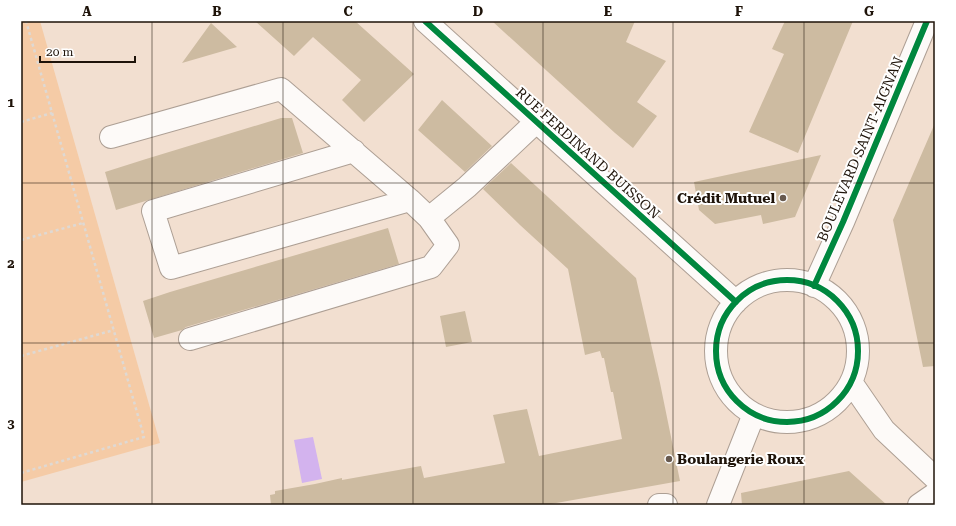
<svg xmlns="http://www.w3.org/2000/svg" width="956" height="526" viewBox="0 0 956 526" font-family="'Roboto Serif',serif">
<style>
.green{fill:#f5cba6}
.water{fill:#d3b3ee}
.building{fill:#cdbba1}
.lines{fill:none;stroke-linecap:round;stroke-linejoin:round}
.minor-casing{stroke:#ad9f94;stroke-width:24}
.path{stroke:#ded9d4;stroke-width:2.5;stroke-dasharray:3 3;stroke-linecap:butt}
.minor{stroke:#fdfaf8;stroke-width:22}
.cycleway-casing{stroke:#fff;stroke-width:8}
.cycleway{stroke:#00873e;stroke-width:6}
.grid{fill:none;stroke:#1e1309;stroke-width:1;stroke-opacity:0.55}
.poi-dot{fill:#685a4f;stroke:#fff;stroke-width:1.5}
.labels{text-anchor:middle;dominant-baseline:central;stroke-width:4;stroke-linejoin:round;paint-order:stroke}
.street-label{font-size:14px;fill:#1e1309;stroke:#fff}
.poi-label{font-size:14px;font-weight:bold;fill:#1e1309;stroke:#fff;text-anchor:end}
.neatline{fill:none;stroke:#1e1309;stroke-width:1.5}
.grid-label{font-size:13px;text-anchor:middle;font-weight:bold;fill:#1e1309}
</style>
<rect width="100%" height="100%" fill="#f2dfd0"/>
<!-- green -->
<path class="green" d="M21,21H40L160,443L21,482Z"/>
<!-- water -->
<path class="water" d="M313,437L322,479L302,483L294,440Z"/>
<!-- building -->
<path class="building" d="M255,21H355L414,74L364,122L342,100L361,80L313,37L294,56Z
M492,21H635L626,42L666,61L637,102L657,116L633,148L615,133Z
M785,21H853L798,153L749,132L784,54L772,49Z
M211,23L237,47L182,63Z
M442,100L492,146L465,172L418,130Z
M281,118H292L303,153L116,210L105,172L146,159Z
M935,123V366L923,367L893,220Z
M821,155L795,217L763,224L761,215L715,224L699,210L694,182Z
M511,163L636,278L660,383L680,481L545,505H271L270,495L275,494V491L315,484L342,478V480L421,466L424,478L505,463L493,415L527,409L539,456L622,439L613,392H611L604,358H602L600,351L585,355L568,269L520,225L483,189Z
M388,228L399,264L186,327L182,330L154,338L143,301L170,292Z
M465,311L472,342L446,347L440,316Z
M849,471L887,505H742L741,493Z"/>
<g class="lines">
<!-- minor casing -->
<g class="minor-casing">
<path id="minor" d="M425,21L736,302
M111,137L281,89L410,200L429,218L467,187L536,122
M354,151L153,211L171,268L410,200
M716 351a71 71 0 1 1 142 0a71 71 0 1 1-142 0Z
M814,286L843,222L927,21
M190,339L431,267L448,245L429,218
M851,382L884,430L935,478
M659,505H666
M718,505L754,414
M919,505L935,494"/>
</g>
<!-- path -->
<path class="path" d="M21,122L52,113
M21,240L83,223
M21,356L114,330
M21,473L144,437L26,21"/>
<!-- minor -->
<use href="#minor" class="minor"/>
<!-- cycleway casing -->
<g class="cycleway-casing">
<path id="cycleway" d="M425,21L736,302
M716 351a71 71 0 1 1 142 0a71 71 0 1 1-142 0Z
M814,286L843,222L927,21"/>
</g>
<!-- cycleway -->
<use href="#cycleway" class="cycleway"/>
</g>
<!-- grid -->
<path class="grid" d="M152,21V505M283,21V505M413,21V505M543,21V505M673,21V505M804,21V505M21,183H935M21,343H935"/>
<!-- markers -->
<g class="poi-dot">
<circle cx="783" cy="198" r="4"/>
<circle cx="669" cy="459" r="4"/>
</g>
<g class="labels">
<!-- street labels -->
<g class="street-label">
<text transform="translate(860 149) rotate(-67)">BOULEVARD SAINT-AIGNAN</text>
<text transform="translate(588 153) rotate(42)">RUE FERDINAND BUISSON</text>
</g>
<!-- poi labels -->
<g class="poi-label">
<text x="775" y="198">Crédit Mutuel</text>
<text x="677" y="459" text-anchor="start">Boulangerie Roux</text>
</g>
</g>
<!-- border -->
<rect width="956" height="526" fill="none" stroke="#ffffff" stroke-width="44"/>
<!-- scale -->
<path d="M40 56v6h95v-6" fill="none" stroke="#1e1309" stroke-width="2"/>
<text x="46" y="56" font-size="12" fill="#1e1309" stroke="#ffffff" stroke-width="3" paint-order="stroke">20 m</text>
<rect x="22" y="22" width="912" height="482" class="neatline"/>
<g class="grid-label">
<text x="87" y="16">A</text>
<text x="217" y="16">B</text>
<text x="348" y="16">C</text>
<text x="478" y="16">D</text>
<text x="608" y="16">E</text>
<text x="739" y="16">F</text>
<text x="869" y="16">G</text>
<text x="11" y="107">1</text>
<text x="11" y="268">2</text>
<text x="11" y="428">3</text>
</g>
</svg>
